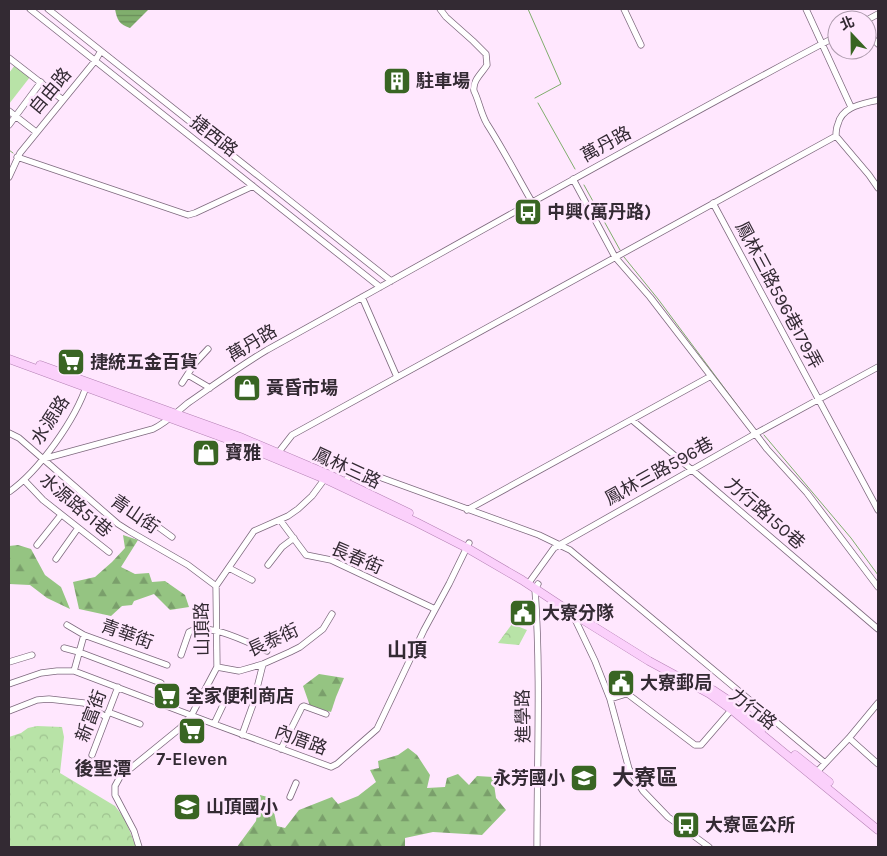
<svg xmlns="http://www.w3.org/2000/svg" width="887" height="856" viewBox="0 0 887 856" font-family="Karla,'Noto Sans TC',sans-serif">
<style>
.green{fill:#b8e3a7}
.forest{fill:url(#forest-firs)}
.park{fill:url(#park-crowns)}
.water{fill:url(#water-rules)}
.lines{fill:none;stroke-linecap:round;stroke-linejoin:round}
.stream{stroke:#80ae6d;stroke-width:1}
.minor-casing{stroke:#7e697e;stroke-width:7}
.major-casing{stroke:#b481b4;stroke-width:9}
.minor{stroke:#fff;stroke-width:5.5}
.major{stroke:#fbd0fb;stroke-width:8}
.labels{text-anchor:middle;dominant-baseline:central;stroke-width:5;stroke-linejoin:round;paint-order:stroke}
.poi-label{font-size:18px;font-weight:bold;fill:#332a33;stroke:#ffe7fe;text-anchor:start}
.street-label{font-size:18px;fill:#332a33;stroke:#ffe7fe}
.neighbourhood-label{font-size:19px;font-weight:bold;fill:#332a33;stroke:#ffe7fe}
.quarter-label{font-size:20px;font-weight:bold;fill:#332a33;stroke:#ffe7fe}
.district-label{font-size:22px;font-weight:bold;fill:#332a33;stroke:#ffe7fe}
</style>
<defs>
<pattern id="forest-firs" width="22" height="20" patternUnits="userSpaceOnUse" patternTransform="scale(1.25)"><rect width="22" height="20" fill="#95c482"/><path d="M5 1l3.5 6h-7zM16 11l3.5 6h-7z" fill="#7a9f6b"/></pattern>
<pattern id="park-crowns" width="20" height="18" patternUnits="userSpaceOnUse" patternTransform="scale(1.25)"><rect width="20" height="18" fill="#b8e3a7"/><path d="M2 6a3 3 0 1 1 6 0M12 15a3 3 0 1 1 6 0" fill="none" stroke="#9fc390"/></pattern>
<pattern id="water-rules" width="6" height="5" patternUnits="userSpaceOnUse" patternTransform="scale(1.25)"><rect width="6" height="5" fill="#80ae6d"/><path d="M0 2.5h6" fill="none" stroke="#698e5a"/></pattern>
</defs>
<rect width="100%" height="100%" fill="#ffe7fe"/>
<!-- green -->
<path class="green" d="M15,65L30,77L9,104V73Z"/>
<!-- forest -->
<path class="forest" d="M123,535L138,540L121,567L135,574L149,573L152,582L165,581L185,595L189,607L170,610L154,594L134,601L132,605L122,606L111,616L79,609L73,582L95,577L112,562L125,548Z
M18,545L31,549L45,575L61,587L70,609L47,598L30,585L9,584V546Z
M319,674L344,678L336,697L331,712L310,706L303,686Z
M408,748L417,755L430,775L427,788L445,787L447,778L458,774L469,785L477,776L493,777L496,798L506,810L482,835L433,832L405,838V847H237L256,821L260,795L271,798L277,826L285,828L299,810L332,797L338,804L358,796L376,782L370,770L379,768L378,761L398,755Z"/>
<!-- park -->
<path class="park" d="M512,624L527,630L519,645L498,643Z
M37,726L62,727L64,737L60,773L115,806L125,819L136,847H9V737L21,733L28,728Z"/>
<!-- water -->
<path class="water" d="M115,9H149L130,28C119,24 117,20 115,9Z"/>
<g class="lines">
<!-- stream -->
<path class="stream" d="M528,9L561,84L535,98
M538,103L575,169
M9,150L13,153
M584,185L620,250
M624,257L658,299L746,417
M764,435L851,538L878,575"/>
<!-- minor casing -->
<g class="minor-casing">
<path id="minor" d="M30,9L380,287
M48,9L391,281
M440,9L446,17L473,41L486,54L487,65C482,73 472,81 474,91C479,101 481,114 487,124C503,149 517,176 532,202
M624,9L641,45
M806,9L851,107
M867,20L878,14
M867,28L874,40L878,44
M9,58L63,100
M878,100C863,104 842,106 838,124C836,128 836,131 836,136L869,175L878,188
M9,111L36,132
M9,125L41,82
M17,157L188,215L195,213L253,186
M9,177L20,153L95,61L101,51
M573,179L615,257L650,297L767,449L807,493L878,587
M713,203L878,510
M362,297L397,377
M188,375L210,388
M182,383L195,363L208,349
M632,420L692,470L878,629
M9,433L19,438L118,524L129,531L188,565L216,586
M278,453L292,435L836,136
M43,459L153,429C166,423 177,412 188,403C214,385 240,366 267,350C457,245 645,137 837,36
M24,480L43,500L109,552
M344,482L354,472L360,470L539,535L570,550L825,763
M9,492C39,471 76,419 87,384
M467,510L711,376
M146,518L172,537
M280,520L306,555L331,560L435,609
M37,545L61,515
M56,559L78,528
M268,565L282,547L294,538
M229,568L252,580
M528,584L554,548L755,434L878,367
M575,609L572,613L595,661L610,699L629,769L643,791L668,817L709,847
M67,625L84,635L167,665
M64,648L79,652L161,683
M181,655L189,632C207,621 249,643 267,651
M9,662L32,655
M217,667L239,671L263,664L290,652L300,647L323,629L332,614
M74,671L84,635
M9,684L41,673L57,671H74L214,724L331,767L337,764L377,729L424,630L449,584L469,543
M257,688L263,664
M610,699L626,694L629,695L695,745H701L733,708
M9,711L37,700L49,699L84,703L106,717
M108,712L140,724
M214,724L224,703
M242,735L256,696
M849,738L878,764
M281,749L302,707L304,706L326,714
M92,755L118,687
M815,774L849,738L878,703
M290,797L296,783
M139,847L134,831L115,795V786L120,777L179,729L191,716L217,667L216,586L254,531L288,516L298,509L312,496L326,477
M537,847C537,761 541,675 535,589L538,584"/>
</g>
<!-- major casing -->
<g class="major-casing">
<path id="major" d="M9,359L238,443L325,479L416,522L467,548L522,580L572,613L649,661L710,694L732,710L878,830
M40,365L240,437L332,476L409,513
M713,690L740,708L763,728
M795,755L829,782"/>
</g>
<!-- minor -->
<use href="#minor" class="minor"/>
<!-- major -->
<use href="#major" class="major"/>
</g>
<!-- icons -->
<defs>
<g id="building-square" transform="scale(1.4375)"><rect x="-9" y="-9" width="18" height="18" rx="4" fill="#396523" stroke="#ffe7fe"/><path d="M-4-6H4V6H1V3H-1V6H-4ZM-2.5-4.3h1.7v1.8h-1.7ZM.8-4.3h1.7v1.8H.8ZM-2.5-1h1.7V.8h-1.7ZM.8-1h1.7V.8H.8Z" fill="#fff"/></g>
<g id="bus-square" transform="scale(1.4375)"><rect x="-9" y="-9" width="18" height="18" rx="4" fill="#396523" stroke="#ffe7fe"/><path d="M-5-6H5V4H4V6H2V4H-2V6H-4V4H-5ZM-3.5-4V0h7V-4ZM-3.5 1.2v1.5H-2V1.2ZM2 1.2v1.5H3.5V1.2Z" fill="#fff"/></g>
<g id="supermarket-square" transform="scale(1.4375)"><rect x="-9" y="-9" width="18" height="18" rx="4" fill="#396523" stroke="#ffe7fe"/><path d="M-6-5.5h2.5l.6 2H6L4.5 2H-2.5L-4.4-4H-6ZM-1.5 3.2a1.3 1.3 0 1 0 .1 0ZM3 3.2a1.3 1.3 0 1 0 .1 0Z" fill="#fff"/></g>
<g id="shop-square" transform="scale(1.4375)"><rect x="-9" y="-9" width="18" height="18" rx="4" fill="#396523" stroke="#ffe7fe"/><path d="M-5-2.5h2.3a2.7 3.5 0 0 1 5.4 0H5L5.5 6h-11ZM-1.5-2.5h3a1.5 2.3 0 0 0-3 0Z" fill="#fff"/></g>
<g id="civic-square" transform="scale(1.4375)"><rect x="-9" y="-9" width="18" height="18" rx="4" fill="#396523" stroke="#ffe7fe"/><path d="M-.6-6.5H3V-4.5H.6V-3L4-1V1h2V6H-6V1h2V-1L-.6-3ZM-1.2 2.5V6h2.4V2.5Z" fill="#fff"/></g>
<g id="school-square" transform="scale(1.4375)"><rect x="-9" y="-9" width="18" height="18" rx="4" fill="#396523" stroke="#ffe7fe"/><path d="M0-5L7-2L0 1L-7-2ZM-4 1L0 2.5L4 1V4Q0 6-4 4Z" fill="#fff"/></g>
</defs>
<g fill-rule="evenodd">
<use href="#building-square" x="397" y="81"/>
<use href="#bus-square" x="528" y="212"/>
<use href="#supermarket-square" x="71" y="362"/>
<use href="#shop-square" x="247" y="388"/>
<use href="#shop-square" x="206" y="453"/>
<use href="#civic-square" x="523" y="613"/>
<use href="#civic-square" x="621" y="683"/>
<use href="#supermarket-square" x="167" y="696"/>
<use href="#supermarket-square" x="192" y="731"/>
<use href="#school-square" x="584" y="778"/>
<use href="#school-square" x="187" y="807"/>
<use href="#bus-square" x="686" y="825"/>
</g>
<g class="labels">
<!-- poi labels -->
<g class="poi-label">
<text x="416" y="81">駐車場</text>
<text x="547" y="212">中興(萬丹路)</text>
<text x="90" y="362">捷統五金百貨</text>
<text x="266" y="388">黃昏市場</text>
<text x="225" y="453">寶雅</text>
<text x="542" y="613">大寮分隊</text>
<text x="640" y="683">大寮郵局</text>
<text x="186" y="696">全家便利商店</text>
<text x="192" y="759" text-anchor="middle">7-Eleven</text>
<text x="565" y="778" text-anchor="end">永芳國小</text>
<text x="206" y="807">山頂國小</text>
<text x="705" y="825">大寮區公所</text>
</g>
<!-- street labels -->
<g class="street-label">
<text transform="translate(50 91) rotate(-50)">自由路</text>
<text transform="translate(214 136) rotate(38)">捷西路</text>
<text transform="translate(606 144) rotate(-29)">萬丹路</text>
<text transform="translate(779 295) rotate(62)">鳳林三路596巷179弄</text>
<text transform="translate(252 343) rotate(-31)">萬丹路</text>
<text transform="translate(50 420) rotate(-57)">水源路</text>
<text transform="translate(347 468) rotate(25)">鳳林三路</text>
<text transform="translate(659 471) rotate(-29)">鳳林三路596巷</text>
<text transform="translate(76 505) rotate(40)">水源路51巷</text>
<text transform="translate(765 513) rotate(41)">力行路150巷</text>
<text transform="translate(135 514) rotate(34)">青山街</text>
<text transform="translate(357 558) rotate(23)">長春街</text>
<text transform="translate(202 629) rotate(-91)">山頂路</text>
<text transform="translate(127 634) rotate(20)">青華街</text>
<text transform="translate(273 640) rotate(-25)">長泰街</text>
<text transform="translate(753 709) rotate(38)">力行路</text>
<text transform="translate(91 716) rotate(-69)">新富街</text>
<text transform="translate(523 716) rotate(-91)">進學路</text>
<text transform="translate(301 740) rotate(20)">內厝路</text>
</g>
<!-- neighbourhood labels -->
<g class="neighbourhood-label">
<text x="103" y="769">後聖潭</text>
</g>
<!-- quarter labels -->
<g class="quarter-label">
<text x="407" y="650">山頂</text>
</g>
<!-- district labels -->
<g class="district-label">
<text x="645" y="778">大寮區</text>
</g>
</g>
<!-- border -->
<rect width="887" height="856" fill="none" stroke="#332a33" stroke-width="20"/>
<!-- north arrow -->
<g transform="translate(852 35) rotate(338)"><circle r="24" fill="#ffe7fe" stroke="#ad9bad"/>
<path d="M0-4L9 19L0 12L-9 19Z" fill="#396523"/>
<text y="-8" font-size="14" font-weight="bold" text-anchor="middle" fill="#332a33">北</text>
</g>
</svg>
